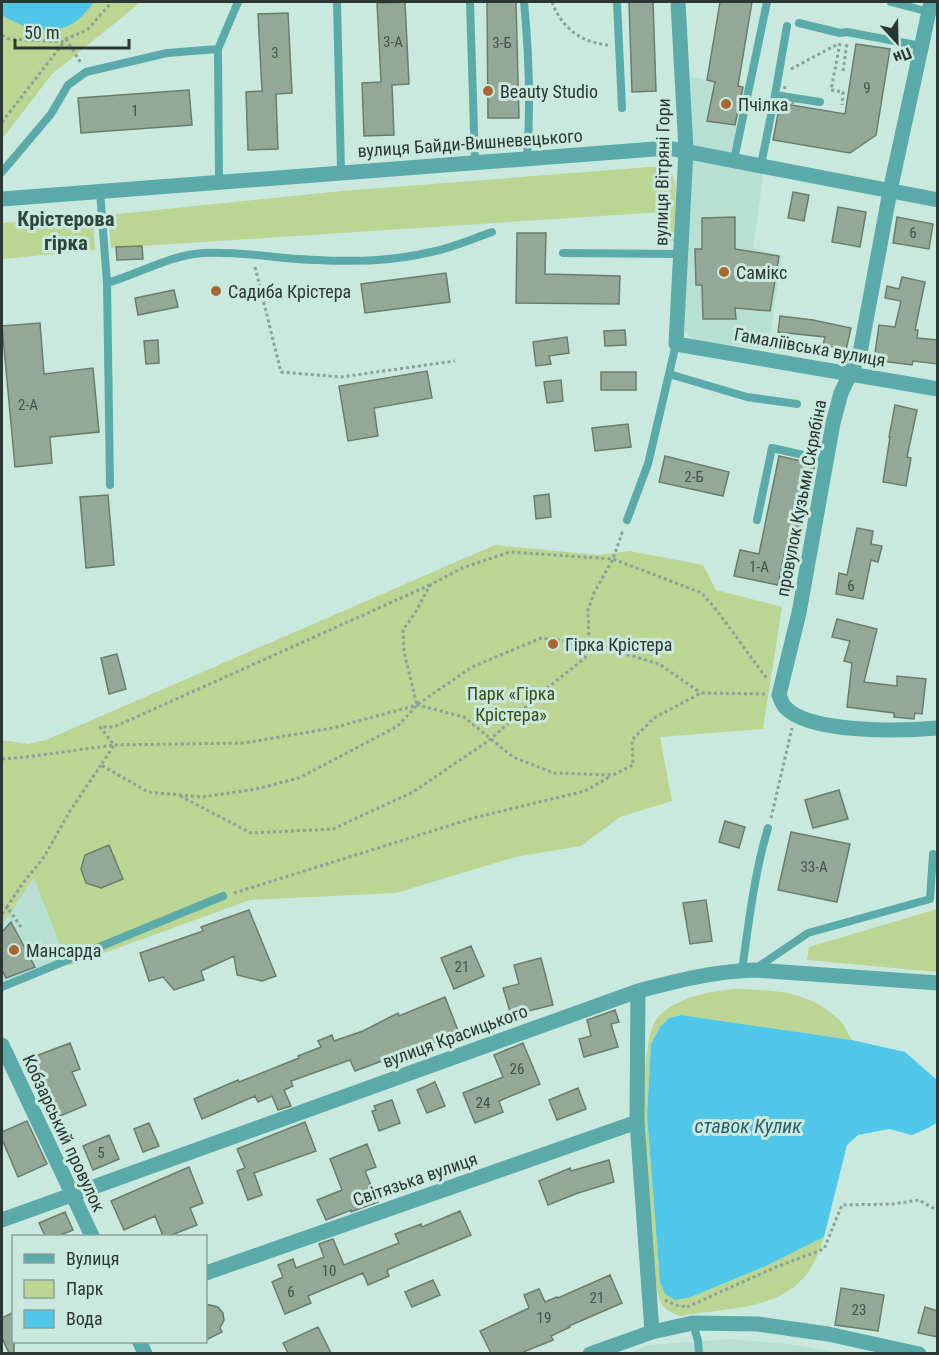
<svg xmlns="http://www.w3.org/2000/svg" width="939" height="1355" viewBox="0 0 939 1355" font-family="'Roboto Condensed',sans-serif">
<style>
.built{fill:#b8e0d2}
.green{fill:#bbd593}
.water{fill:#50c7e8}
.building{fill:#93a896;stroke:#697d6c;stroke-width:1.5}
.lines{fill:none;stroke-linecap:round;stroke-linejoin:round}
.path{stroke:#8aa199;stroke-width:3;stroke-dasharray:3 3;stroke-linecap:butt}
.lane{stroke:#5aaaaa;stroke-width:8}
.street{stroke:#5aaaaa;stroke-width:15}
.path-bridge{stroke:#8aa199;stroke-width:3;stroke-dasharray:3 3;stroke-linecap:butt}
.poi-dot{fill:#a96633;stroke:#cae9de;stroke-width:2}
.labels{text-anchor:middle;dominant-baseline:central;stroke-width:6;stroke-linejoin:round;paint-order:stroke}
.number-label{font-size:15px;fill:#45534c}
.poi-label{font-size:18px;fill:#2b3733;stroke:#cae9de;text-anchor:start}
.street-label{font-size:18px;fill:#2b3733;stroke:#cae9de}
.park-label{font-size:18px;fill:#394c11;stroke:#cae9de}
.water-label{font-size:20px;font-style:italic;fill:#2d5e6c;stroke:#cae9de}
.quarter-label{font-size:21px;font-weight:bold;fill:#2c463e;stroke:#cae9de}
</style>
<rect width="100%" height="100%" fill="#cae9de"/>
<!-- built -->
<path class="built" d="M686,76L746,88L734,154L694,147L690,143Z
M690,157L764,170L753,248L782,256L768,349L695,341L685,331Z
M34,877L65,958L2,984V925Z
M732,1339L796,1345L838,1353L627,1354L648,1345Z"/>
<!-- green -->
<path class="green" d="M2,2H141L52,74L2,139Z
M662,166L673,175L676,189L674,241H662L663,212L111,248L108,215L342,191Z
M93,216L95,250L2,259V223Z
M495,545L598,555L630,551L703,565L716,590L782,607L763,729L660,737L672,801L620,817L581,846L515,857L396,893L250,900L68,966L34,878L2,925V740L28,744L46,740Z
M937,909V972L807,960L809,947Z
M735,989C773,990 807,991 836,1017C843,1022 847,1032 852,1040L681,1015L669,1018L660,1027L651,1044L647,1115L660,1281L691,1297L766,1266L824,1237C820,1249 816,1261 809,1271C780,1312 725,1307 681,1316C673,1314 663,1309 660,1301C653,1283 653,1248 651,1228C647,1190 634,1041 659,1016C678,997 710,991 735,989Z"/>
<!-- water -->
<path class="water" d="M2,2H94C87,11 80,20 70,25C49,36 20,27 2,15Z
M681,1015L852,1040L905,1052L937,1080L938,1122L928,1128L912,1135L889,1129L858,1135L847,1145L824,1237L766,1266L691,1297L675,1300L665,1294L660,1282L647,1115L651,1044L660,1027L669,1018Z"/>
<!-- building -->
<path class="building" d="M405,2L409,84L392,85L394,135L364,136L362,83L381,82L377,3Z
M487,2H516L519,118H488Z
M629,2H653L656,91L632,92Z
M720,2H752L738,86L743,87L735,125L707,121L715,82L707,80Z
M288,13L292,93L276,94L278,149L248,150L246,92L262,91L258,14Z
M856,44L890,49L876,135L850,153L773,140L780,103L845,114Z
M189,90L192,125L81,133L78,98Z
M793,192L809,195L804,221L788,218Z
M838,207L866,212L860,247L832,242Z
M735,217V249L779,256L770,311L735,308L736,319H703L702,285H696L695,249H702V218Z
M897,217L933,224L929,249L893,243Z
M517,233H546L545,274L620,276L619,304L516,303Z
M142,246L143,259L117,260L116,247Z
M446,273L450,302L365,313L361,284Z
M902,277L925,282L915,330H918L917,338L938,340V364L913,361L912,365L874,360L879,325L895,327L901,301L885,298L887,286L899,289Z
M174,290L178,307L138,315L135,298Z
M780,316L813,320L851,328L846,350L823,345L825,337L778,332Z
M40,323L44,374L93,368L99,432L50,437L52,463L15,467L2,326Z
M625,330L626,345L605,346L604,331Z
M567,337L569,353L549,356L551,364L536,366L533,342Z
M158,340L159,363L146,364L144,341Z
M427,371L432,398L374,408L378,436L348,441L339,386Z
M601,372H636V390H601Z
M561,380L563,401L547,403L544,382Z
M895,405L917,410L907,457L911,458L906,486L883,482L890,437H889Z
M628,424L631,447L595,451L592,428Z
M665,456L729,472L723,496L659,482Z
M779,456L815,464L799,539L788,536L778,585L734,576L740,550L759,554Z
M549,494L551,517L536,519L534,496Z
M108,495L114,565L86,568L80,497Z
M857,528L873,531L871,544L882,546L878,562L871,560L863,599L836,594L839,573L847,575Z
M837,619L877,629L864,682L897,686V676L926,679L922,714L915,713L914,719L894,717V713L847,707L852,663L844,661L850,641L832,637Z
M117,654L126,689L109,694L101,658Z
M839,790L848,819L813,828L805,800Z
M725,821L745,827L739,848L719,842Z
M791,832L850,844L837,902L778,890Z
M109,845L123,879L101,888L86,883L81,869L85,855Z
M706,900L712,941L690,944L683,903Z
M249,910L276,976L262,981L237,975L234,956L201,971L204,980L174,990L163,977L149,981L140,953L203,931L201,927Z
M11,922L35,967L6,978L2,970V932Z
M471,946L484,976L454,989L441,958Z
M541,958L553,1005L511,1015L503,988L519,984L514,965Z
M445,997L459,1033L418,1049L417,1044L382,1061L355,1071L350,1060L291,1081L293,1086L284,1090L291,1106L278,1110L272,1096L258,1102L255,1096L202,1119L194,1099L238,1080L239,1082L299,1058L298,1056L321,1047L318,1041L332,1035L334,1041L363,1031L398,1013L399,1016Z
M615,1010L619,1022L611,1024L618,1047L584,1057L579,1039L591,1036L587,1020Z
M70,1043L80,1069L72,1072L86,1105L53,1119L41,1090L45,1088L33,1057Z
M523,1043L540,1084L499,1101L503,1112L475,1123L463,1093L503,1077L494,1055Z
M435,1082L445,1106L427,1113L417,1090Z
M578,1088L586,1109L557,1120L549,1100Z
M392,1100L400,1123L379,1131L372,1111L376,1110L374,1106Z
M27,1121L47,1164L18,1177L2,1139V1132Z
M305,1122L316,1151L254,1173L262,1195L248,1200L237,1171L245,1168L237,1149Z
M149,1123L159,1146L143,1152L134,1129Z
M109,1135L119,1159L93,1170L83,1146Z
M367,1144L376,1167L365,1171L378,1202L351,1212V1210L326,1220L317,1200L342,1190L330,1159Z
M609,1160L614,1182L578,1193L548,1205L539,1181L570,1168L571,1171Z
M189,1167L203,1203L190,1208L197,1225L169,1236H163L155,1216L124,1230L111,1201Z
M460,1211L471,1235L387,1270L389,1276L368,1285L363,1273L308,1296L311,1303L285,1314L272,1282L283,1277L278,1265L293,1259L296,1268L324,1257L319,1244L333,1239L344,1265L399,1243L395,1234L421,1224L422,1227Z
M65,1212L73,1230L58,1236H45L39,1223Z
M610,1275L622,1303L569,1326L570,1327L551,1336L553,1340L521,1353H491L480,1331L529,1308L524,1295L539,1289L545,1302L557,1297L558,1298Z
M433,1280L440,1295L412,1307L405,1292Z
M841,1288L884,1295L878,1331L835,1325Z
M206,1304L218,1307L223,1313L224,1320L220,1328L222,1332L206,1340Z
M925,1307L938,1311V1337L918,1333Z
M14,1312V1353H9L2,1338V1318Z
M318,1327L331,1353H288L283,1343Z"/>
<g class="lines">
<!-- path -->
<path class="path" d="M552,2C562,28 580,42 608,45
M2,35L9,39L64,42L66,39L87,30L112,2
M66,39L81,63
M840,43L831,90L843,92L842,105
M791,69L838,44
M843,71L847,43
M2,122L64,42
M255,267L281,372L341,377L455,361
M430,585L114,727H100L114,745L244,743L333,728L417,705L464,717L513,757L554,773L613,775L633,765L632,740L654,718L701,693L765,694
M418,704L472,667L541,638L589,643L659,664L701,693
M2,759L26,757L114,745L101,765L148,792L202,797L256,789L299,778L398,726L417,705L404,652L403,630L415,613L430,585L462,568L510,552L613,559L702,593L718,612L767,679
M180,796L251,833L333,829L413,792L491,739L541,693L585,658L589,643L588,610L594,593L613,559L623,530
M771,818L792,728
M234,893L477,817L585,791L611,776
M2,914L7,907
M21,927L7,907L23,883L44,857L70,811L101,765
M665,1300L675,1305L687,1307
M687,1307L776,1267L824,1249L842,1205L893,1204L919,1200L938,1211"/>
<!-- lane -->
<path class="lane" d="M337,2L341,172
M470,2L475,162
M524,2C529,54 531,105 527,157
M617,2L622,108
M891,2L929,12
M799,23L840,33L847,32L921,46
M775,95L787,26
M734,160L767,2
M761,165L775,95L820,102
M2,172L51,114L68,85L86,72L167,53L218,49
M219,182L218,49L238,2
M100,191L107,283L110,485
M563,253L681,254
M107,283C139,274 170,255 203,253C242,251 279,259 317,260C354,262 394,261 431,252C452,248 472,239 492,232
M669,374L747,397L797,404
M627,520L648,464L676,344
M757,520L772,448L826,460
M755,969L808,933L930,899L933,854
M742,970C749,922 754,874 768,828
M2,987L223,896
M693,1323L698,1341L699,1354"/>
<!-- street -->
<path class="street" d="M678,2L686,150L676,344L938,389
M931,2L890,191L860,353L841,393L833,423L799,613L779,695C781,699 782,704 785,707C809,734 903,731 938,728
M2,199L668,148L938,200
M638,991L637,1122L652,1332
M2,1045L92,1236
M2,1220L638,991C676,981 715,971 755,970L938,983
M206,1273L637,1122
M140,1342L145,1354
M590,1354L652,1332L693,1323L758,1324L828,1334L919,1354"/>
<!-- path-bridge -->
<path class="path-bridge" d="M785,86L782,100L795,103"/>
</g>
<!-- markers -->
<g class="poi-dot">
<circle cx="488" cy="91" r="6"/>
<circle cx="726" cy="104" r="6"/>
<circle cx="724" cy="272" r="6"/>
<circle cx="216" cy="291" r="6"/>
<circle cx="553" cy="644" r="6"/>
<circle cx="14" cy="950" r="6"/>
</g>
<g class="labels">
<!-- number labels -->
<g class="number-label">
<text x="393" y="42">3-А</text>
<text x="502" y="43">3-Б</text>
<text x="275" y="53">3</text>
<text x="867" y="88">9</text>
<text x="135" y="111">1</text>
<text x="913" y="233">6</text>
<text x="28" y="405">2-А</text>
<text x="694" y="477">2-Б</text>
<text x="759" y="567">1-А</text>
<text x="851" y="586">6</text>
<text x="814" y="867">33-А</text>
<text x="462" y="967">21</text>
<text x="517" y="1069">26</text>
<text x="483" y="1103">24</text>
<text x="101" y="1153">5</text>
<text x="329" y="1271">10</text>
<text x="291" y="1292">6</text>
<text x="597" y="1298">21</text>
<text x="859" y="1310">23</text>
<text x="544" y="1318">19</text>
</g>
<!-- poi labels -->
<g class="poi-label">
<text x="500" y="91">Beauty Studio</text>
<text x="738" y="104">Пчілка</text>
<text x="736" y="272">Самікс</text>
<text x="228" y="291">Садиба Крістера</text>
<text x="565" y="644">Гірка Крістера</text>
<text x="26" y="950">Мансарда</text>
</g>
<!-- street labels -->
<g class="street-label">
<text transform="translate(470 143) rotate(-4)">вулиця Байди-Вишневецького</text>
<text transform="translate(662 172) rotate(-89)">вулиця Вітряні Гори</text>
<text transform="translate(810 347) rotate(10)">Гамаліївська вулиця</text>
<text transform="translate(801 498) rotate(-79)">провулок Кузьми Скрябіна</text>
<text transform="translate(455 1036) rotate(-20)">вулиця Красицького</text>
<text transform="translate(64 1133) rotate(65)">Кобзарський провулок</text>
<text transform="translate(415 1179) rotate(-19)">Світязька вулиця</text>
</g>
<!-- park labels -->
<g class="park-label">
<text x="511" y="693">Парк «Гірка<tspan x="511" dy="21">Крістера»</tspan></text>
</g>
<!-- water labels -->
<g class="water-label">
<text x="748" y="1126">ставок Кулик</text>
</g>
<!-- quarter labels -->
<g class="quarter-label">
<text x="66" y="219">Крістерова<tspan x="66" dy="24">гірка</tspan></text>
</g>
</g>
<!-- border -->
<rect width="939" height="1355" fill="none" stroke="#2b3733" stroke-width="6"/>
<!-- legend -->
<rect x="12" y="1235" width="195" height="108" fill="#cae9de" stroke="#8aa29a" stroke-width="1.5"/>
<rect x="24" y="1254" width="30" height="9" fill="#5aaaaa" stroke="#8aa29a" stroke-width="1.5"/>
<text x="66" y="1265" font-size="18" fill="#2b3733">Вулиця</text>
<rect x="24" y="1280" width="30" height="18" fill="#bbd593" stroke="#8aa29a" stroke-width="1.5"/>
<text x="66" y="1295" font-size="18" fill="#2b3733">Парк</text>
<rect x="24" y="1310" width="30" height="18" fill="#50c7e8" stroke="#8aa29a" stroke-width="1.5"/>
<text x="66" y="1325" font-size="18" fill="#2b3733">Вода</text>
<!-- north arrow -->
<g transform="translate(897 42) rotate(158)" stroke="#cae9de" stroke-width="4.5" paint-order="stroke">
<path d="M0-4.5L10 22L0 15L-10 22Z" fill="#2b3733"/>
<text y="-9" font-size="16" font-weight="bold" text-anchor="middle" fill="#2b3733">Пн</text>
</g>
<!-- scale -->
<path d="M15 39v9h114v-9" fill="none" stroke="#2b3733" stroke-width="3"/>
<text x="24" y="39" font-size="18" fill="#2b3733" stroke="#cae9de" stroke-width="4.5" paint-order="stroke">50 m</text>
</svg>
